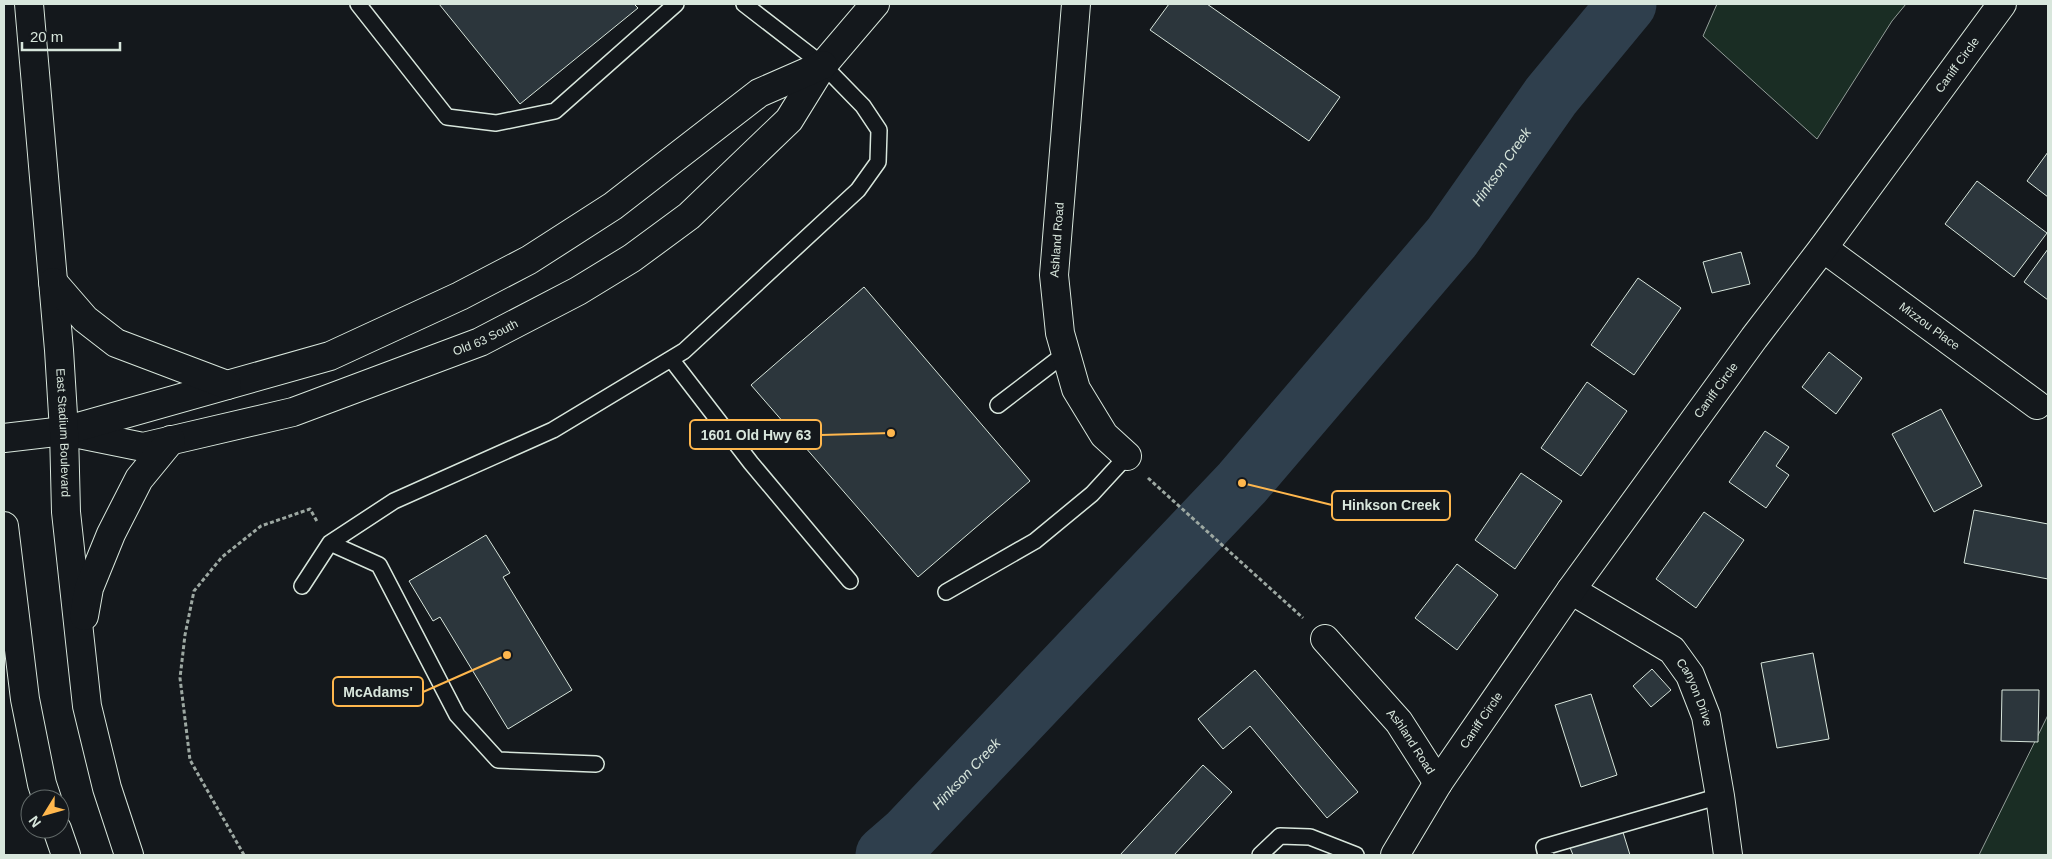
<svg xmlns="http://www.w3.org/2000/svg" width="2052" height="859" viewBox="0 0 2052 859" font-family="Arial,sans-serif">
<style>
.green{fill:#1a2d24;stroke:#939e99}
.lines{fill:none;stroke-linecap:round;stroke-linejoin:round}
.river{stroke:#2f3f4d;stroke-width:59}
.building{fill:#2c363c;stroke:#d8e6dc}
.service-casing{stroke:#d8e6dc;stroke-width:18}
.minor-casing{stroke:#d8e6dc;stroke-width:30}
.secondary-casing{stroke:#d8e6dc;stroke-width:30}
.primary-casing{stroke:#d8e6dc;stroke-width:30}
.path{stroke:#9da8a2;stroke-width:3;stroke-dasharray:4 2.5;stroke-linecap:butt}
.service{stroke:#14181c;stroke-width:15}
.minor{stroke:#14181c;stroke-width:28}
.secondary{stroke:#14181c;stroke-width:28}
.primary{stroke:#14181c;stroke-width:28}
.labels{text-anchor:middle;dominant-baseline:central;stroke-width:4;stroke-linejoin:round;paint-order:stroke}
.street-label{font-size:12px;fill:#d8e6dc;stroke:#14181c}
.water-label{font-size:14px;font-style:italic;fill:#d8e6dc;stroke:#14181c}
.leader{fill:none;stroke:#ffb74d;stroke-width:2}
.callout-dot{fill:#ffb74d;stroke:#14181c;stroke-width:2}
.callout{fill:#14181c;stroke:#ffb74d;stroke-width:2}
.callout-label{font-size:14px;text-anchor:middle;font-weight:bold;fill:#d8e6dc}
</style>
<rect width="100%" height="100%" fill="#14181c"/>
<!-- green -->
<path class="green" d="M1717,4H1906L1892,21L1817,139L1703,36Z
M2048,715V855H1979Z"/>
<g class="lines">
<!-- river -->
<path class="river" id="s1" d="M885,855L908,835L1242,483L1452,237L1551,96L1627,4"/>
</g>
<!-- building -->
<path class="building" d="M439,4H634L638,8L520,104Z
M1169,4H1207L1340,97L1309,141L1150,30Z
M2048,152V197L2027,181Z
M1977,181L2047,233L2014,277L1945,224Z
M2048,249V300L2024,282Z
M1741,252L1750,284L1712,293L1703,262Z
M1638,278L1681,308L1634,375L1591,345Z
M864,287L1030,481L918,577L751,385Z
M1829,352L1862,378L1836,414L1802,387Z
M1587,382L1627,411L1581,476L1541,448Z
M1941,409L1982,486L1934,512L1892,434Z
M1765,431L1789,447L1776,466L1789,475L1766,508L1729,482Z
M1521,473L1562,501L1515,569L1475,540Z
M1974,510L2048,524V579L1964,563Z
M1704,512L1744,540L1696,608L1656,579Z
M486,535L510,573L503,577L572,690L508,729L440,617L433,621L409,581Z
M1457,564L1498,595L1457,650L1415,618Z
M1813,653L1829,739L1777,748L1761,663Z
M1652,669L1671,690L1651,707L1633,686Z
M1255,670L1358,792L1327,818L1250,726L1223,749L1198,719Z
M2002,690H2039L2038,742L2001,741Z
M1591,694L1617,775L1581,787L1555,705Z
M1203,765L1232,792L1174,855H1120Z
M1622,829L1630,855H1573L1569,845Z"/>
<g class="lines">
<!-- service casing -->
<g class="service-casing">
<path id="service" d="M358,4L447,117L496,123L555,111L676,4
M671,359L751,463L850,581
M998,405L1066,353
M330,543L379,565L457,715L498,760L596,764
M302,586L330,543L394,501L553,430L684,351L858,190L878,162L879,130L863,106L823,65L744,4
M946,592L1035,541L1092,494L1127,456
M1260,855L1280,836L1310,837L1356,855
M1546,855L1544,847L1720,796"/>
</g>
<!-- minor casing -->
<g class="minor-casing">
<g id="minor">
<path d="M1076,4L1054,275L1060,333L1076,389L1104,435L1127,456"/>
<path id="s2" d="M1823,248L2037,405"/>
<path id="s3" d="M1571,590L1672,650L1690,675L1706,716L1720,796L1728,855"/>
<path id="s4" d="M1325,639L1399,722L1438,783"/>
<path id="s5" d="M1395,855L1438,783L1571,590L1754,338L1823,248L2002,4"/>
</g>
</g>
<!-- secondary casing -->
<g class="secondary-casing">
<g id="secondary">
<path id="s6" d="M64,431L143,447L293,412L480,342L578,291L632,258L689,216L789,120L823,65L875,4"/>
<path d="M4,438L64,431L330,356L460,296L529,260L613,206L759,93L823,65"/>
</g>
</g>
<!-- primary casing -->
<g class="primary-casing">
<g id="primary">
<path id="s7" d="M29,4L59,350L64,431L66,512L87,706L107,788L129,855"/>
<path d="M53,282L85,319L116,343L227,385"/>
<path d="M4,526L25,699L42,784L47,799"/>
<path d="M84,616L89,588L111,534L139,479L171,440"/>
<path d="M57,829L66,855"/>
</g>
</g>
<!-- path -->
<path class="path" d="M1148,478L1303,618
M244,855L190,760L180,678L185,635L194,591L222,557L261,526L310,509L318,523"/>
<!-- service -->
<use href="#service" class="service"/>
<!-- minor -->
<use href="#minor" class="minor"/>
<!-- secondary -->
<use href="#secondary" class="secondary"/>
<!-- primary -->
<use href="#primary" class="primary"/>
</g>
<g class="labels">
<!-- street labels -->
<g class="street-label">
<text stroke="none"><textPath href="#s5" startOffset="970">Caniff Circle</textPath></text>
<text transform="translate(1057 240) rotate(-86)">Ashland Road</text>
<text stroke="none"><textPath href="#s2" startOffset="132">Mizzou Place</textPath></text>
<text stroke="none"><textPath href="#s6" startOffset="441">Old 63 South</textPath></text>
<text stroke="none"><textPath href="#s5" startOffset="565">Caniff Circle</textPath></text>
<text stroke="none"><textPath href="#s7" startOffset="430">East Stadium Boulevard</textPath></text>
<text stroke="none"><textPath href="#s3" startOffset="166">Canyon Drive</textPath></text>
<text stroke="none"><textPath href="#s5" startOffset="160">Caniff Circle</textPath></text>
<text stroke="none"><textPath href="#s4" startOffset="134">Ashland Road</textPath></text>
</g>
<!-- water labels -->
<g class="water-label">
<text stroke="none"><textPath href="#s1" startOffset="925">Hinkson Creek</textPath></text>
<text stroke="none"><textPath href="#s1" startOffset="115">Hinkson Creek</textPath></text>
</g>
</g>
<!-- callouts -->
<path class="leader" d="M891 433L821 435M1242 483L1332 505M507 655L423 692"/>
<g class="callout-dot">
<circle cx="891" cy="433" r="5"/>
<circle cx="1242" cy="483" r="5"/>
<circle cx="507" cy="655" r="5"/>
</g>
<g class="callout">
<rect x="690" y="420" width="131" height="29" rx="5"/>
<rect x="1332" y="491" width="118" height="29" rx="5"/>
<rect x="333" y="677" width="90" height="29" rx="5"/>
</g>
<g class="callout-label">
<text x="756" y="440">1601 Old Hwy 63</text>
<text x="1391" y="510">Hinkson Creek</text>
<text x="378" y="697">McAdams'</text>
</g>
<!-- border -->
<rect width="2052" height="859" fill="none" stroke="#d8e6dc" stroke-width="10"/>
<!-- north arrow -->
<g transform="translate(45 814) rotate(233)"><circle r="24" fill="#14181c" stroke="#626a69"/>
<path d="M0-4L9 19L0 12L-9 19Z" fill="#ffb74d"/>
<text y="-8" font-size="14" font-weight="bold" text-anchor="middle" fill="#d8e6dc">N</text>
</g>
<!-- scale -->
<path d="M22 42v8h98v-8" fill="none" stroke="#d8e6dc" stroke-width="2.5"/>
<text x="30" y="42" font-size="15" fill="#d8e6dc" stroke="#14181c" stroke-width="4" paint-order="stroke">20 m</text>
</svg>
